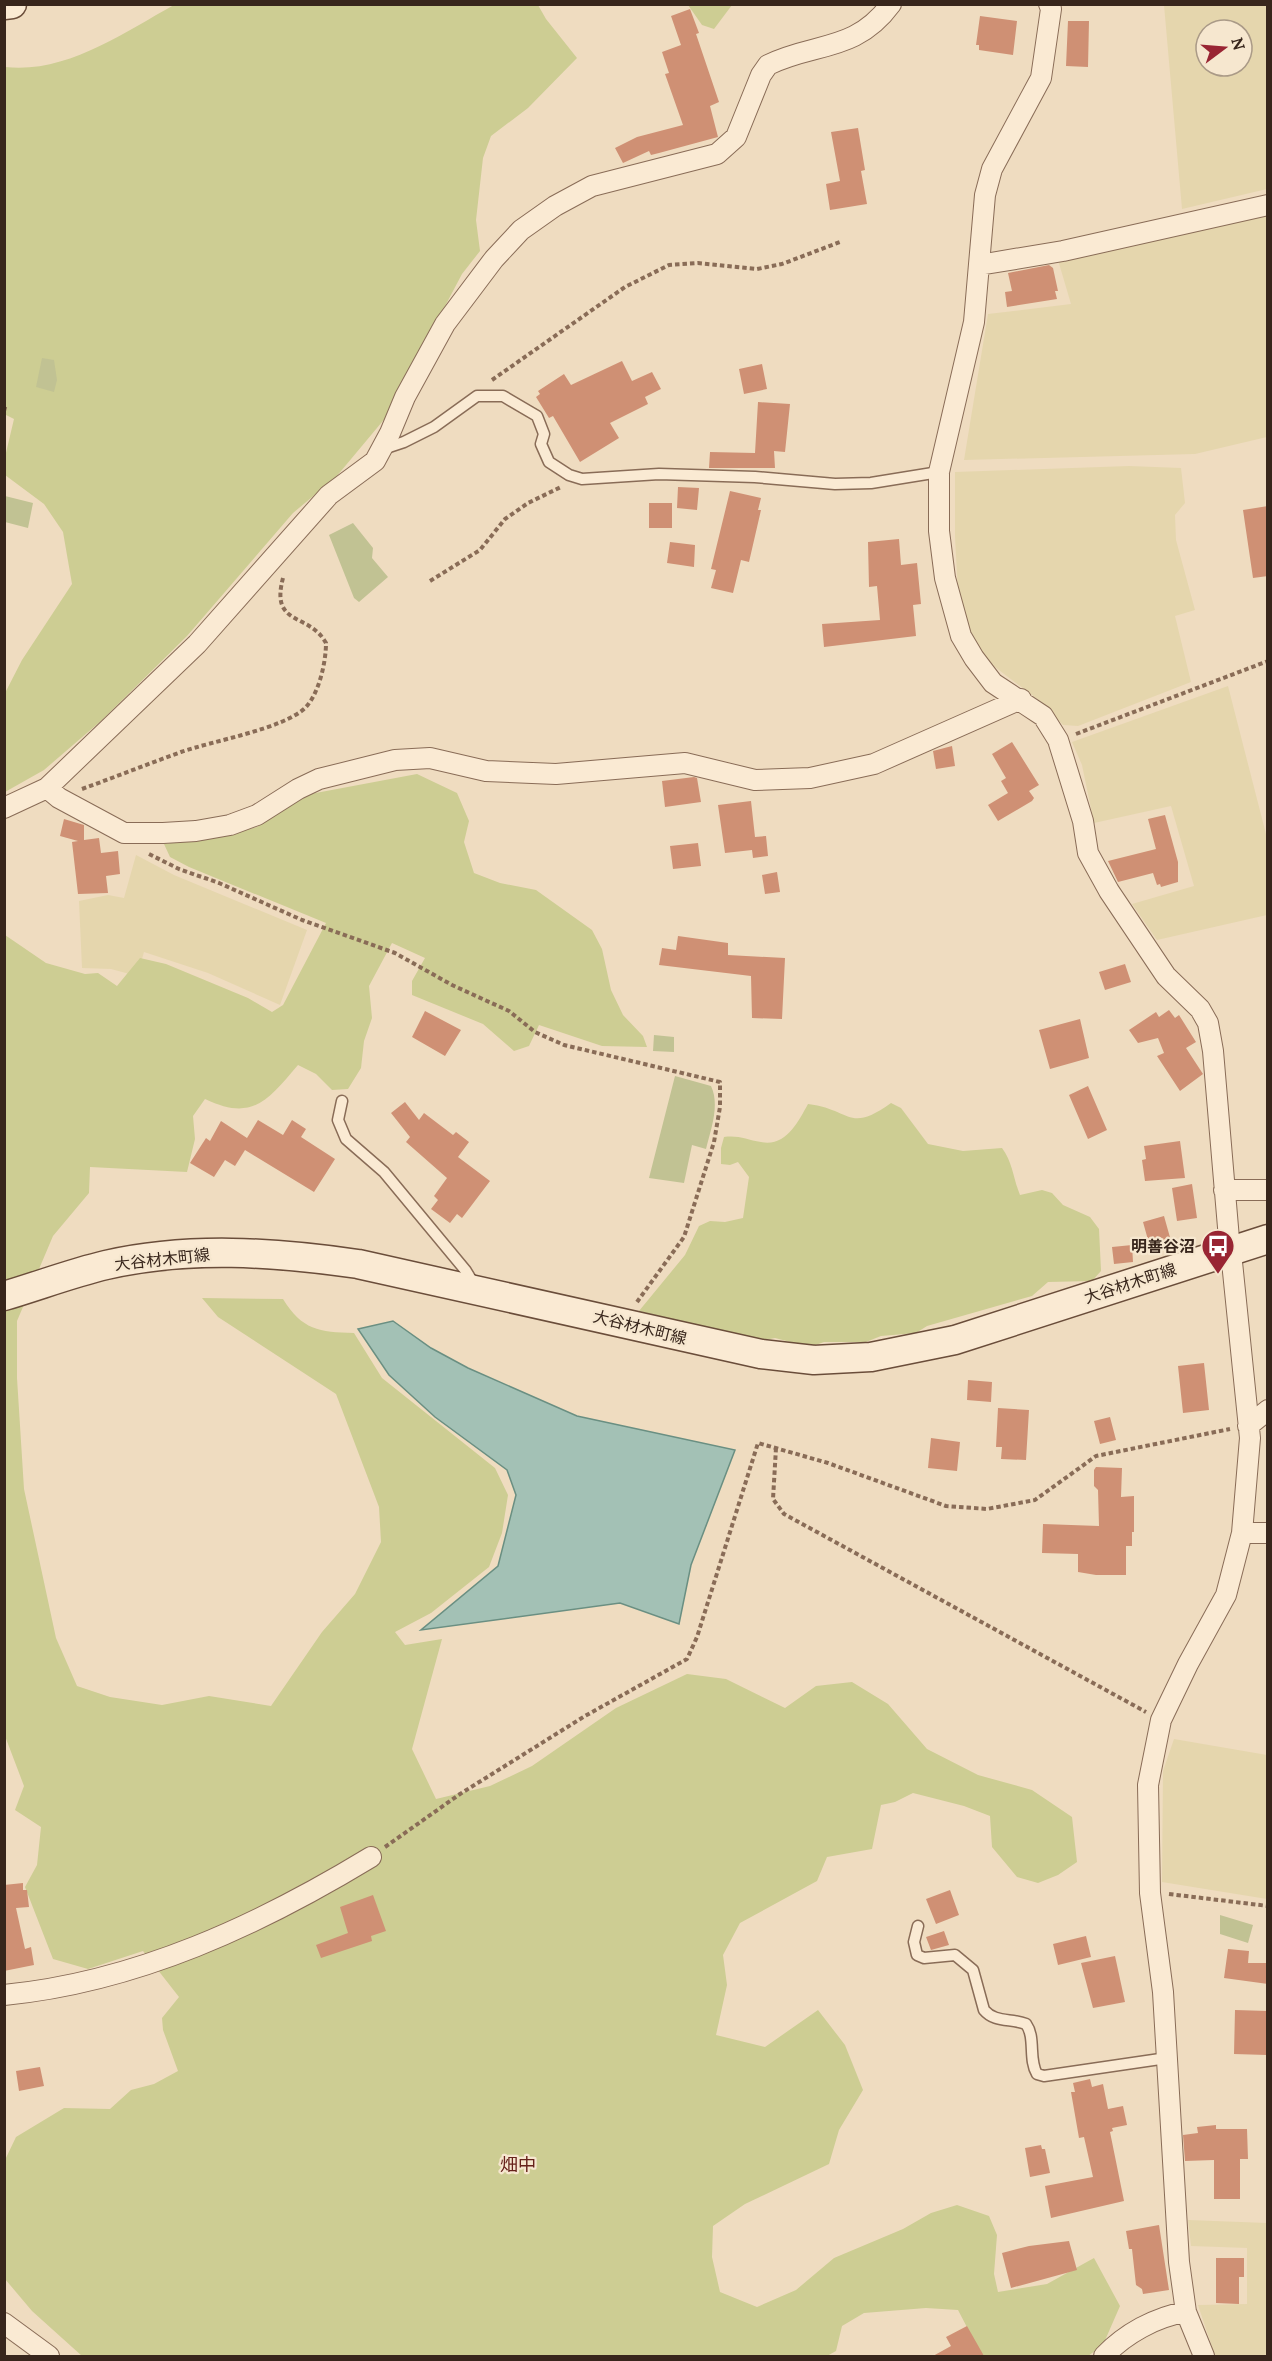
<svg xmlns="http://www.w3.org/2000/svg" width="1272" height="2361" viewBox="0 0 1272 2361" font-family="Lora,'Noto Sans JP',serif">
<style>
.farmland{fill:#e5d6ad;fill-rule:evenodd}
.green{fill:#cdcd93}
.cemetery{fill:#c1c293}
.water{fill:#a3c1b5;stroke:#6a8f82;stroke-width:1.5}
.building{fill:#cf9074}
.lines{fill:none;stroke-linecap:round;stroke-linejoin:round}
.lane-casing{stroke:#896c57;stroke-width:13}
.street-casing{stroke:#896c57;stroke-width:22}
.secondary-casing{stroke:#6a4d3a;stroke-width:31}
.path{stroke:#896c57;stroke-width:4;stroke-dasharray:4.5 3;stroke-linecap:butt}
.lane{stroke:#faead3;stroke-width:10}
.street{stroke:#faead3;stroke-width:20}
.secondary{stroke:#faead3;stroke-width:28}
.labels{text-anchor:middle;dominant-baseline:central;stroke-width:4.5;stroke-linejoin:round;paint-order:stroke}
.poi-label{font-size:16px;font-weight:bold;fill:#38261c;stroke:#f6e7cf;text-anchor:end}
.street-label{font-size:16px;fill:#38261c;stroke:#f6e7cf}
.neighbourhood-label{font-size:18px;fill:#66211a;stroke:#f6e7cf}
</style>
<rect width="100%" height="100%" fill="#efdcc0"/>
<!-- farmland -->
<path class="farmland" d="M1164,5H1267V189L1182,209ZM1206,30H1242V66H1206Z
M1267,208V437L1195,454L964,460L988,314L1071,304L1058,260Z
M1129,466L1181,468L1185,503L1175,515L1176,540L1195,610L1175,616L1191,682L1078,726L1063,725L1040,701L987,661L969,630L958,593L955,537V472Z
M1228,686L1267,838V915L1157,940L1132,904L1194,886L1171,806L1094,823L1082,765L1072,742Z
M136,855L174,875L307,930L280,1005L208,973L144,952L137,976L111,969L82,968L79,901L108,895L124,898Z
M1174,1739L1267,1755V1899L1162,1882L1163,1771Z
M1188,2220L1267,2223V2356H1215L1198,2305L1247,2304V2248L1191,2246Z"/>
<!-- green -->
<path class="green" d="M174,5H538L546,19L577,58L528,108L491,136L483,158L476,220L480,251L462,274L387,416L336,477L293,513L187,636L102,720L44,770L5,792L4,695L22,660L72,584L63,532L44,504L5,475V457L14,419L4,414L5,67C66,74 123,33 174,5Z
M688,5H732L714,29L702,25Z
M417,774L457,793L469,821L464,842L474,873L500,883L536,890L592,930L602,949L611,990L623,1015L643,1036L647,1047L602,1046L539,1025L529,1046L514,1051L483,1024L412,995V981L425,958L392,943L369,986L372,1018L364,1041L361,1068L348,1089L332,1090L316,1074L298,1065C268,1100 253,1122 205,1099L193,1116L195,1139L187,1172L90,1167L89,1193L53,1236L17,1321V1378L24,1489L56,1638L77,1686L110,1697L162,1705L209,1696L271,1706L322,1632L355,1594L381,1542L379,1507L336,1394L218,1317L202,1298L283,1299C302,1330 319,1332 354,1333L382,1378L495,1468L508,1495L502,1533L489,1567L431,1613L395,1632L405,1645L442,1639L412,1749L436,1799L490,1786L532,1766L616,1708L687,1674L726,1679L785,1708L816,1686L852,1682L888,1704L927,1749L978,1775L1032,1790L1072,1817L1077,1862L1058,1875L1038,1883L1017,1877L992,1847L990,1816L964,1806L913,1793L895,1802L881,1805L872,1849L827,1857L817,1881L740,1923L723,1955L727,1985L716,2035L765,2047L818,2010L845,2045L863,2090L839,2130L829,2164L745,2204L713,2226L712,2257L720,2292L757,2307L796,2290L834,2258L903,2229L931,2213L957,2205L989,2216L997,2235L994,2274L998,2292L1047,2284L1094,2258L1120,2306L1103,2345L1088,2356H982L958,2310L926,2308L864,2313L842,2326L836,2351L827,2356H82L32,2311L5,2279V2160L16,2137L64,2108L110,2109L131,2090L154,2084L178,2071L163,2030L162,2018L179,1997L143,1951L88,1969L53,1959L25,1887L37,1865L41,1827L15,1810L24,1786L5,1736V935L46,963L85,974L98,973L117,986L140,958L166,964L248,998L272,1012L283,1005L326,923L189,867L170,857L164,844L231,834L257,827L305,795Z
M891,1103L901,1108L928,1144L963,1151L1002,1148C1013,1163 1013,1178 1020,1195L1042,1190L1052,1193L1063,1205L1090,1217L1099,1229L1101,1271L1092,1281L1048,1282L1032,1296L927,1326L916,1333L881,1336L866,1342H824L810,1347L775,1338L754,1342L703,1332L686,1322L639,1311L685,1255L699,1226L710,1221L725,1222L743,1218L749,1177L738,1162L730,1165L721,1164V1148L724,1137C739,1135 747,1140 761,1142C786,1147 798,1122 808,1104C851,1109 848,1134 891,1103Z"/>
<!-- cemetery -->
<path class="cemetery" d="M42,358L54,360L57,380L54,392L36,387Z
M5,496L33,503L28,528L5,522Z
M353,523L373,548L372,558L388,577L359,602L354,598L329,535Z
M654,1035L674,1037V1052L653,1051Z
M675,1076L711,1086C720,1105 711,1129 706,1149L692,1145L684,1183L649,1178Z
M1220,1915L1253,1925L1248,1943L1220,1934Z"/>
<!-- water -->
<path class="water" d="M393,1321L431,1348L468,1368L577,1416L735,1450L691,1565L679,1624L620,1603L421,1630L498,1566L516,1495L507,1470L435,1417L389,1375L358,1329Z"/>
<!-- building -->
<path class="building" d="M690,9L699,33L696,34L719,102L710,106L718,137L659,153L651,155L649,151L623,163L615,148L637,137L683,125L665,74L669,73L662,52L681,45L671,16Z
M980,16L1017,21L1013,55L979,50V45H976Z
M1068,21H1089L1088,67L1066,66Z
M858,128L865,170L861,171L867,204L830,210L826,184L840,181L831,132Z
M1049,265L1053,268L1058,291H1055L1057,299L1007,307L1005,292L1012,291L1008,273Z
M622,361L632,381L652,372L661,389L645,397L648,404L610,423L619,438L580,462L553,416L549,418L536,397L540,394L538,391L564,374L571,385Z
M762,364L767,389L744,394L739,369Z
M758,402L790,404L785,452L774,451L775,468H709L710,452L755,453Z
M678,487L699,488L697,510L677,508Z
M730,491L761,498L758,510H761L749,562L741,560L733,593L711,588L716,570L711,569Z
M649,503H672V528H649Z
M1268,506V576L1253,578L1243,510Z
M899,539L901,565L917,563L921,604L913,605L916,636L824,647L822,624L880,620L877,586L869,587L868,542Z
M670,542L695,545L694,567L667,563Z
M1012,742L1039,785L1029,791L1034,798L1032,801L998,821L988,805L1008,793L1001,781L1006,778L992,754Z
M952,746L955,766L936,769L933,751Z
M694,777L697,778L701,802L665,807L662,781Z
M751,801L755,837L766,836L768,856L753,858L752,850L725,853L718,805Z
M1165,815L1178,862V882L1161,887L1160,884L1157,885L1153,873L1118,882L1108,861L1156,849L1148,819Z
M64,819L84,825V840L99,838L101,853L118,851L120,874L106,876L108,893L78,894L72,842L78,841L60,836Z
M698,843L701,866L673,869L670,846Z
M777,872L780,892L765,894L762,875Z
M678,936L728,943V955L785,958L782,1019L752,1018L751,976L659,965L662,948L676,950Z
M1125,964L1131,982L1105,990L1099,972Z
M1169,1010L1175,1018L1179,1015L1196,1042L1186,1048L1203,1074L1180,1091L1157,1056L1164,1053L1158,1038L1138,1043L1129,1030L1156,1012L1159,1017Z
M425,1011L461,1030L445,1056L412,1037Z
M1080,1019L1089,1058L1050,1069L1039,1030Z
M1088,1086L1107,1130L1088,1139L1069,1095Z
M405,1102L419,1120L424,1113L453,1135L456,1132L469,1142L458,1157L490,1181L462,1218L457,1214L450,1223L431,1209L438,1200L434,1196L447,1178L406,1142L410,1137L391,1113Z
M258,1120L283,1135L292,1120L306,1129L301,1137L335,1159L314,1192L245,1150L235,1166L225,1160L214,1177L190,1163L206,1138L210,1141L221,1121L247,1138Z
M1180,1141L1185,1178L1145,1181L1142,1160L1146,1159L1144,1146Z
M1192,1184L1197,1218L1177,1221L1172,1188Z
M1164,1216L1171,1241L1150,1247L1143,1222Z
M1132,1245L1133,1262L1114,1264L1112,1247Z
M1204,1363L1209,1410L1183,1413L1178,1366Z
M968,1380L992,1382L991,1402L967,1400Z
M998,1408L1029,1410L1026,1460L1001,1459L1002,1447H996Z
M1110,1417L1116,1440L1100,1444L1094,1421Z
M931,1438L960,1442L957,1471L928,1468Z
M1096,1467L1122,1468L1121,1497L1134,1496V1532H1132V1546H1126V1575H1096L1078,1572V1554L1042,1553L1043,1524L1099,1526L1098,1490L1094,1486V1470Z
M23,1883V1890H27L29,1907L16,1908L25,1949L31,1947L34,1965L4,1971V1885Z
M950,1890L959,1915L936,1924L926,1899Z
M373,1895L386,1931L371,1936L372,1941L321,1958L316,1945L348,1933L340,1907Z
M944,1931L949,1945L931,1950L926,1937Z
M1086,1936L1091,1957L1058,1965L1053,1944Z
M1228,1949L1249,1951L1248,1963H1268V1984L1224,1978Z
M1115,1956L1125,2002L1093,2008L1081,1963Z
M1235,2010L1268,2011L1267,2055L1234,2054Z
M40,2067L44,2086L19,2091L16,2071Z
M1090,2079L1092,2087L1103,2084L1108,2109L1123,2106L1127,2125L1112,2128L1113,2131L1110,2132L1124,2201L1051,2218L1045,2186L1093,2177L1084,2137L1079,2138L1071,2092H1075L1073,2083Z
M1216,2125V2129H1247L1248,2159H1240V2199H1214V2160L1185,2161L1183,2135L1198,2133L1197,2127Z
M1041,2145L1042,2149H1045L1050,2173L1030,2177L1025,2148Z
M1159,2225L1169,2290L1143,2294L1142,2289L1136,2285L1132,2249H1129L1126,2231Z
M1069,2241L1077,2270L1011,2288L1002,2253L1029,2246Z
M1216,2258H1244V2277H1239V2304L1216,2303Z
M967,2326L984,2356H933L951,2346L946,2337Z"/>
<g class="lines">
<!-- lane casing -->
<g class="lane-casing">
<path id="lane" d="M383,449L404,442L434,427L477,396H503L537,416L544,434L541,444L549,462L569,475L582,479L659,474L755,477L835,484L871,483L939,472
M342,1101L338,1120L346,1139L384,1172L466,1271L475,1286
M918,1926L914,1942L917,1955L924,1958L955,1955L973,1970L984,2010C995,2023 1011,2018 1026,2024C1036,2038 1028,2059 1037,2074L1044,2076L1167,2058"/>
</g>
<!-- street casing -->
<g class="street-casing">
<path id="street" d="M1049,4L1051,9L1041,78L992,169L985,195L974,322L939,472V531L945,578L961,636L974,658L993,683L1043,716L1058,740L1083,821L1088,853L1109,891L1166,976L1200,1009L1208,1023L1213,1051L1229,1239
M979,265L1063,251L1268,205
M47,788L59,798L124,833H163L196,831L230,825L257,815L298,789L319,779L395,760L430,758L486,771L556,774L685,763L755,780L810,778L874,764L1021,699
M4,808L47,788L197,644L329,495L375,461L390,433L405,397L445,324L494,259L521,230L555,206L592,186L717,154L736,137L761,75L768,65C814,42 855,53 891,4
M1224,1190H1268
M1248,1426L1268,1410
M1242,1533H1268
M4,1995C137,1982 259,1925 371,1857
M4,2323L49,2356
M1104,2356C1125,2334 1155,2317 1186,2312
M1204,2356L1186,2312L1179,2262L1163,1992L1150,1893L1148,1785L1161,1720L1188,1664L1226,1595L1242,1533L1250,1438L1232,1262"/>
</g>
<!-- secondary casing -->
<g class="secondary-casing">
<path id="secondary" d="M4,5L12,4
M4,1296C38,1286 72,1273 106,1265C189,1246 274,1252 358,1264L761,1354L814,1360L871,1357L955,1340L1268,1239"/>
</g>
<!-- path -->
<path class="path" d="M492,380L625,287L669,265L698,263L757,269L782,264L840,242
M4,411L6,404
M430,581L480,550L505,519L528,503L561,487
M1076,734L1268,661
M82,789C115,777 148,764 181,752C212,741 283,729 305,708C319,694 326,662 326,643C309,612 270,627 283,578
M149,854L179,869L219,883L302,920L395,953L452,985L509,1011L535,1032L564,1045L720,1082V1107L714,1142L684,1237L637,1302
M776,1448L773,1499L784,1514L1146,1712
M385,1847L460,1794L585,1716L687,1659L697,1637L758,1443L828,1463L946,1506L987,1509L1035,1500L1096,1456L1230,1429
M1169,1894L1268,1906"/>
<!-- lane -->
<use href="#lane" class="lane"/>
<!-- street -->
<use href="#street" class="street"/>
<!-- secondary -->
<use href="#secondary" class="secondary"/>
</g>
<!-- icons -->
<defs>
<g id="bus-pin" transform="scale(1.725)"><path d="M0 17L-7.5 6A9.5 9.5 0 1 1 7.5 6Z" fill="#992533" stroke="#f6e7cf"/><path d="M-5-6H5V4H4V6H2V4H-2V6H-4V4H-5ZM-3.5-4V0h7V-4ZM-3.5 1.2v1.5H-2V1.2ZM2 1.2v1.5H3.5V1.2Z" fill="#fff"/></g>
</defs>
<g fill-rule="evenodd">
<use href="#bus-pin" x="1218" y="1246"/>
</g>
<g class="labels">
<!-- poi labels -->
<g class="poi-label">
<text x="1195" y="1246">明善谷沼</text>
</g>
<!-- street labels -->
<g class="street-label">
<text transform="translate(162 1259) rotate(-6)">大谷材木町線</text>
<text transform="translate(1130 1283) rotate(-18)">大谷材木町線</text>
<text transform="translate(640 1327) rotate(14)">大谷材木町線</text>
</g>
<!-- neighbourhood labels -->
<g class="neighbourhood-label">
<text x="518" y="2164">畑中</text>
</g>
</g>
<!-- border -->
<rect width="1272" height="2361" fill="none" stroke="#38261c" stroke-width="12"/>
<!-- north arrow -->
<g transform="translate(1224 48) rotate(74)"><circle r="28" fill="#f6e7cf" stroke="#aa9a87" stroke-width="1.5"/>
<path d="M0-4.5L10 22L0 15L-10 22Z" fill="#992533"/>
<text y="-9" font-size="16" font-weight="bold" text-anchor="middle" fill="#38261c">N</text>
</g>
</svg>
